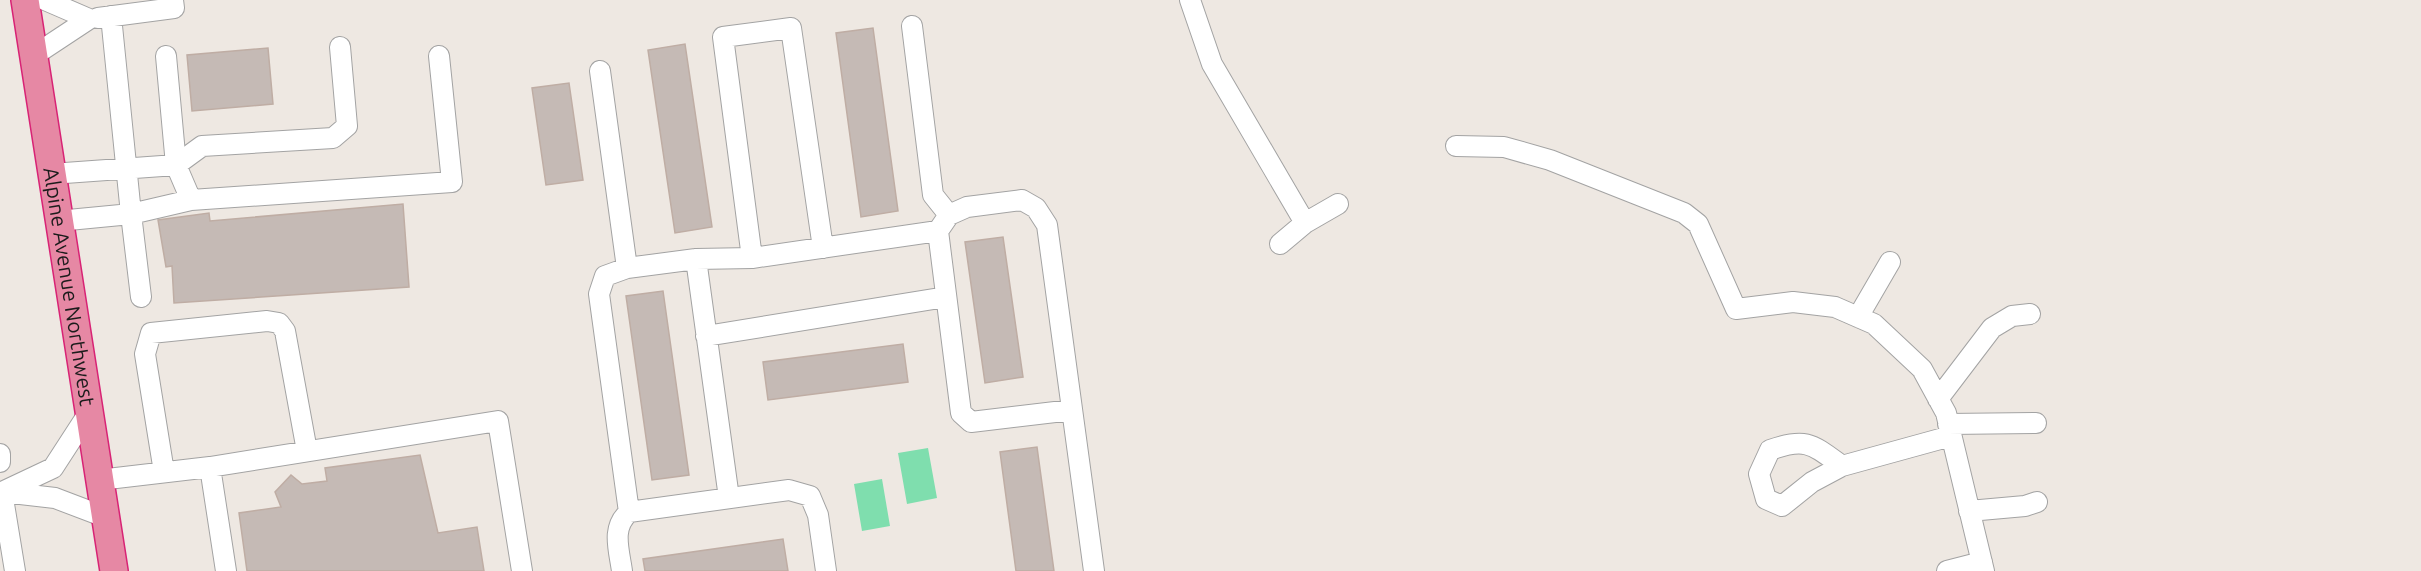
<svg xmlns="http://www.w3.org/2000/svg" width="2421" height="571" viewBox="0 0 2421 571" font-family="Ubuntu,sans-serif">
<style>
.pitch{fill:#7fdeae}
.building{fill:#c5bab5;stroke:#bfada4;stroke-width:1.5}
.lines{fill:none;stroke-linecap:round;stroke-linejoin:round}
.minor-casing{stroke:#a3a3a3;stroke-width:22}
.highway-casing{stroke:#d82375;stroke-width:30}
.minor{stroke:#fff;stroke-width:20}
.highway{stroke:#e688a4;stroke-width:27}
.labels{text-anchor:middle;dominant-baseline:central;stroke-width:4.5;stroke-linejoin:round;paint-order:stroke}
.street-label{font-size:21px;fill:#1c1c1c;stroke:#fff}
</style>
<rect width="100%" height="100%" fill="#eee8e2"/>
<!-- pitch -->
<path class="pitch" d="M928,448L937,498L907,504L898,453Z
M882,479L890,526L862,531L854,484Z"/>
<!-- building -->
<path class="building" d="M873,28L898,211L861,217L836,33Z
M685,44L712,227L675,233L648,50Z
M268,48L273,104L192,111L187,55Z
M569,83L583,180L546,185L532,88Z
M403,204L409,287L174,303L172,266L166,267L158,220L209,213L210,221Z
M1003,237L1023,377L985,383L965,242Z
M663,291L689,475L652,480L626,296Z
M903,344L908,382L768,400L763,362Z
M1037,447L1054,571H1016L1000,452Z
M420,455L438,533L477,527L484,571H247L239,513L281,507L275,492L291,475L302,484L327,481L325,468Z
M783,539L788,571H645L643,559Z"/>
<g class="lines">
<!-- minor casing -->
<g class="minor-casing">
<path id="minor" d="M1190,0L1212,64L1305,223
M111,16L131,214L191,200
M98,18L174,8L173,0
M912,26L933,195L949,215
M340,47L347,126L333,138L202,146L176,165L191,200L452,182L439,56
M33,56L89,19L45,0
M600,71L627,268
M1456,146L1504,147L1550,160L1684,213L1698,224L1736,309L1793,302L1835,307L1874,324L1922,369L1946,413L1984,571
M51,174L176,165L166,56
M58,221L131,214L141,297
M1280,244L1305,223L1338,204
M752,258L723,37L791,28L823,248
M696,259L729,498
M1858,317L1890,262
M706,336L946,297
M1938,399L1992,328L2012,316L2030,314
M1072,410L971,422L961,413L938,231L949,215L967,207L1022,200L1036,208L1047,225L1094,571
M1948,424L2036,423
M0,454V462
M1842,466L1812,482L1782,506L1766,499L1759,474L1770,450C1806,437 1812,444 1842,466L1951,436
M164,472L145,354L151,333L267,321L279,323L285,331L307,451
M99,480L210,467
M3,492L55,498L105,517
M1969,511L2025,506L2037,502
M629,512L599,294L605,276L627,268L696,259L752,258L938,231
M15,571L2,492L53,468L88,414
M226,571L210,467L498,421L522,571
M622,571C619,549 611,528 629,512L789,490L810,496L818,515L826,571
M1947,571L1982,562"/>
</g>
<!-- highway casing -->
<g class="highway-casing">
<g id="highway">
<path id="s1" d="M25,0L114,571"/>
</g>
</g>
<!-- minor -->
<use href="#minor" class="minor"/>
<!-- highway -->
<use href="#highway" class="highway"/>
</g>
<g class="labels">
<!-- street labels -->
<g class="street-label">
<text stroke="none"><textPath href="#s1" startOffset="290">Alpine Avenue Northwest</textPath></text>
</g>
</g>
</svg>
